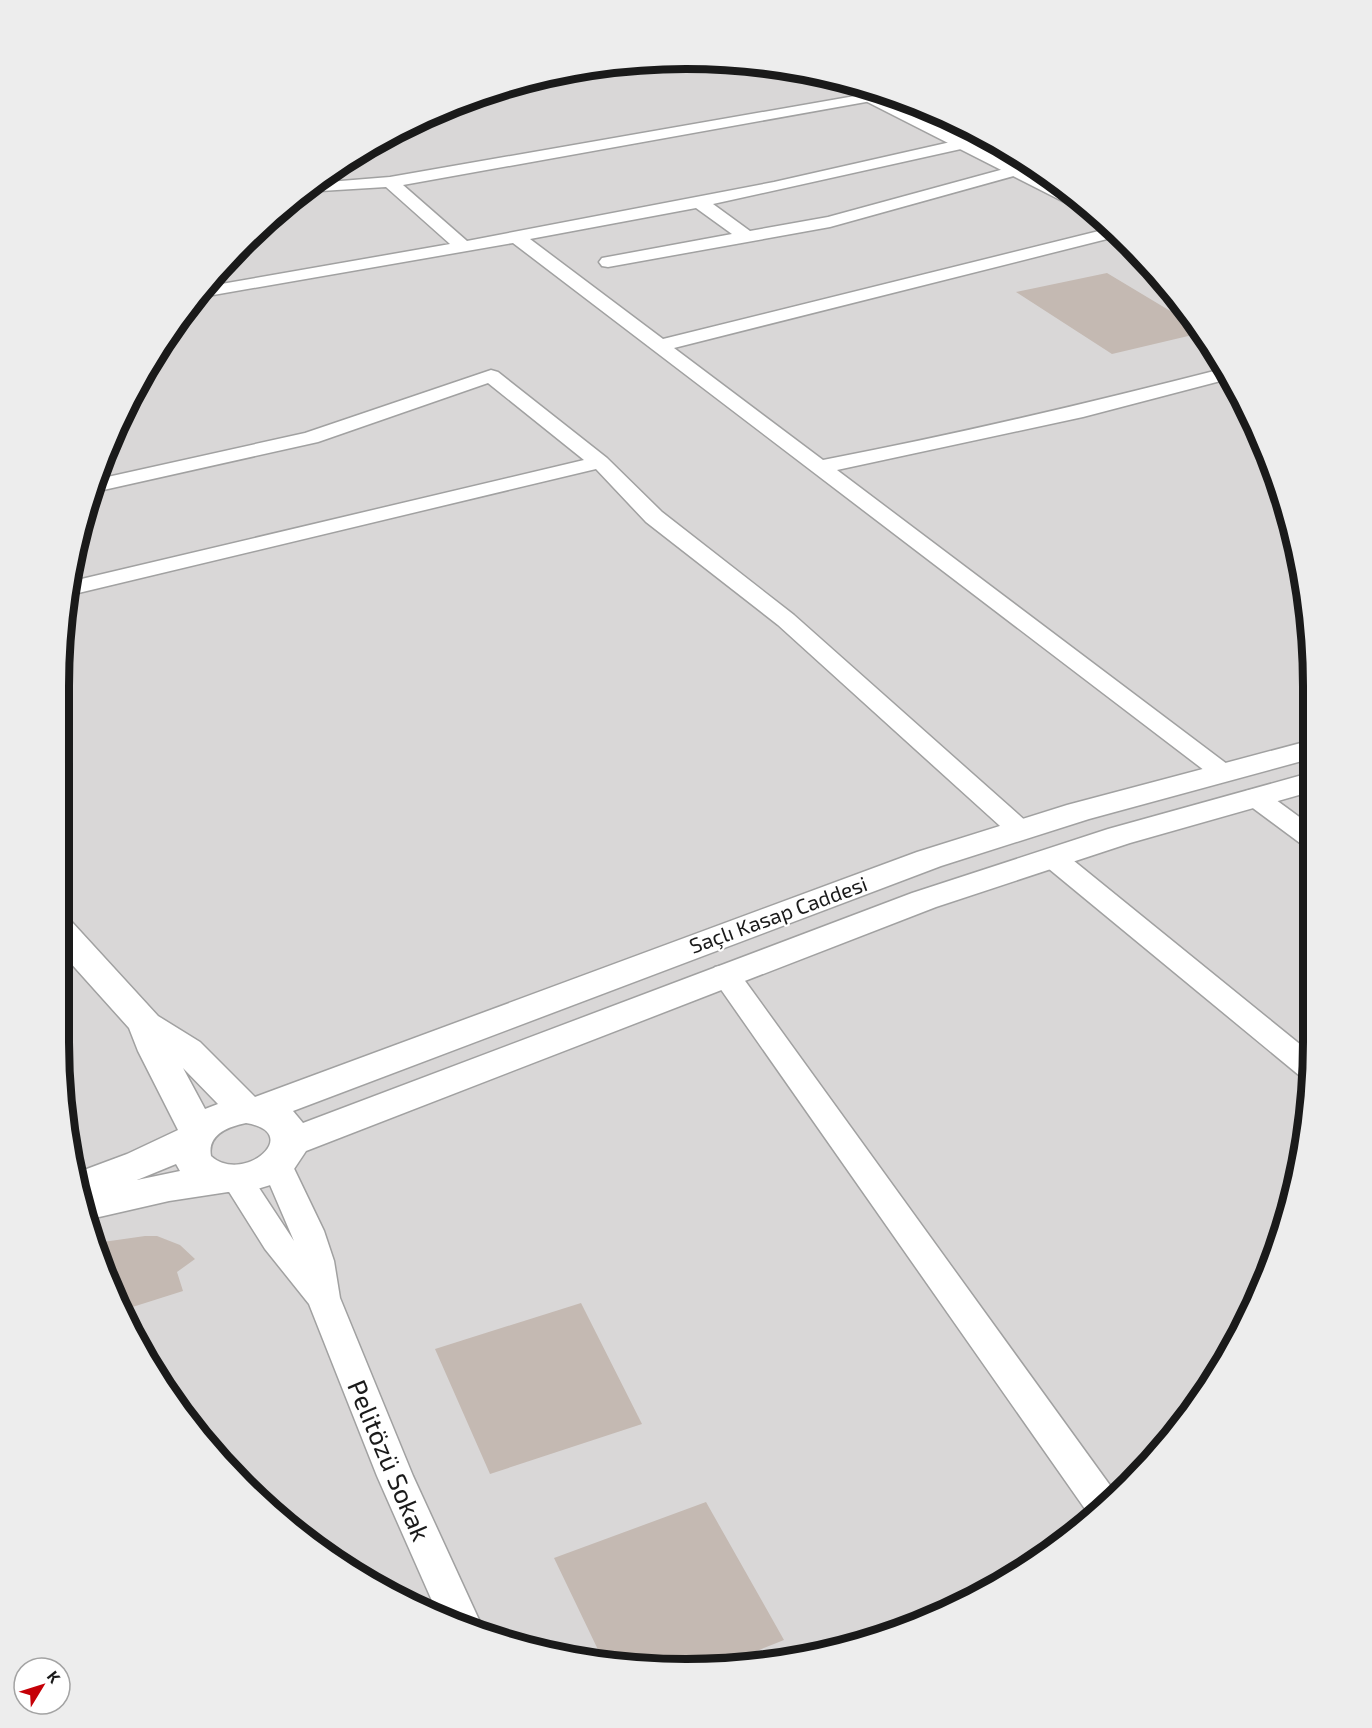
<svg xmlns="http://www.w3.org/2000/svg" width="1372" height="1728" viewBox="0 0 1372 1728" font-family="'Exo 2',sans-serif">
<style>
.residential{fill:#d9d7d7}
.building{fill:#c4b9b2}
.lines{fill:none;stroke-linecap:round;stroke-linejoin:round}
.minor-casing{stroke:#a1a1a1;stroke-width:3}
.tertiary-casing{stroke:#a1a1a1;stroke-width:3}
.minor{fill:#fff;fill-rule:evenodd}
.tertiary{fill:#fff;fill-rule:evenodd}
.labels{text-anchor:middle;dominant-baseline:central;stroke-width:4.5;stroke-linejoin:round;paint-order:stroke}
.street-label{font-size:21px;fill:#1a1a1a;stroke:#fff}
.near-street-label{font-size:26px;fill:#1a1a1a;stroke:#fff}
.rim{fill:none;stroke:#1a1a1a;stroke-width:8}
</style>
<rect width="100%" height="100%" fill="#ede8df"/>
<!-- residential -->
<path class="residential" d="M727,60L849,80L964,123L1068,188L1158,273L1230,373L1280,485L1312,645L1313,1042L1302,1164L1266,1282L1184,1424L1099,1514L999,1586L848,1648L686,1669L523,1648L372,1585L242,1485L142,1355L80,1204L59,1042L60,645L92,484L142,373L214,273L273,214L373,142L485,92L604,64Z"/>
<!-- building -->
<path class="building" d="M1107,273L1197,327L1201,333L1112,354L1016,292Z
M145,1236H157L180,1245L195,1259L177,1272L183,1291L123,1310L96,1243Z
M581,1303L642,1424L490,1474L435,1349Z
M706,1502L784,1640L722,1665L686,1670L602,1658L554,1558Z"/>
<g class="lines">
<!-- minor casing -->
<g class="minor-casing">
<path id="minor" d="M872,93L879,97L877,100L403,185L467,241L774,182L964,139L972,144L970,147L713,204L750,231L828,217L1015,166L1023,171L1021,174L830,227L608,267L602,266L599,262L602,258L732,234L696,208L530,239L663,339L1111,228L1119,236L674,348L823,460C959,434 1093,402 1226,368L1232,378L1083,417L837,470L1231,767L1235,772L1231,777L1222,780L1213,777L513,243L196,298L204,287L450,244L386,187L304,192L316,183L390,177Z
M491,370L498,372L607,458L662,512L794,615L1028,823L1032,829L1028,835L1019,837L1010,835L778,625L646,522L596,469L70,595L73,581L584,460L488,383L318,442L90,493L94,480L305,433Z
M1255,789L1264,791L1313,827V848L1304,846L1246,803L1242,797L1246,791Z
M1053,850L1063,852L1312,1054L1310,1079L1300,1076L1043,864L1040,858L1043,852Z
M725,965L735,967L1117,1495L1092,1519L715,981L711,974L715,967Z
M277,1153L288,1156L324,1231L334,1261L340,1298L413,1476L480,1622L477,1629L437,1612L377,1476L309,1304L265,1249L221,1179L226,1171L237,1168L248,1171L294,1241L261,1164L266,1156Z"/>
</g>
<!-- tertiary casing -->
<g class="tertiary-casing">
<path id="tertiary" d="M826,76L861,85L1069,189L1092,211L1080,210L828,82Z
M1312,740L1313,758L1089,819L941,866L293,1111L303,1123L912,893L1108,829L1313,772V791L1130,843L936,907L306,1151L292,1172L277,1183L244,1193L228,1192L169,1201L86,1220L80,1204L76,1173L127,1154L178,1130L138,1051L129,1028L59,950V918L71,921L158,1016L200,1042L255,1097L917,852L1067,805ZM183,1068L218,1104L205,1109ZM246,1123C305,1133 243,1185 211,1156C207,1135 227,1127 246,1123ZM176,1164L180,1171L137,1180Z"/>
</g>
<!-- minor -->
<use href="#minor" class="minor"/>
<!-- tertiary -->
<use href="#tertiary" class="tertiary"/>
</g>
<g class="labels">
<!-- street labels -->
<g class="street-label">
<text transform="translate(778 914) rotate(-20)">Saçlı Kasap Caddesi</text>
</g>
<!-- near-street labels -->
<g class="near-street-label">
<text transform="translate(390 1460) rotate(67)">Pelitözü Sokak</text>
</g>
</g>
<!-- crop -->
<path d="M0 0H1372V1728H0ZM686 69H686A617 617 0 0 1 1303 686V1042A617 617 0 0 1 686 1659H686A617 617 0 0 1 69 1042V686A617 617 0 0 1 686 69Z" fill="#ededed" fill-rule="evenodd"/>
<path class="rim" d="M686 69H686A617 617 0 0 1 1303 686V1042A617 617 0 0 1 686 1659H686A617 617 0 0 1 69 1042V686A617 617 0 0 1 686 69Z"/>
<!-- north arrow -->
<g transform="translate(42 1686) rotate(52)"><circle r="28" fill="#ffffff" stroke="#a3a3a3" stroke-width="1.5"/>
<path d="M0-4.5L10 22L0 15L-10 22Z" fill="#c50007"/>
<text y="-9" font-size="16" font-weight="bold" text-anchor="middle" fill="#1a1a1a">K</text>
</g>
</svg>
